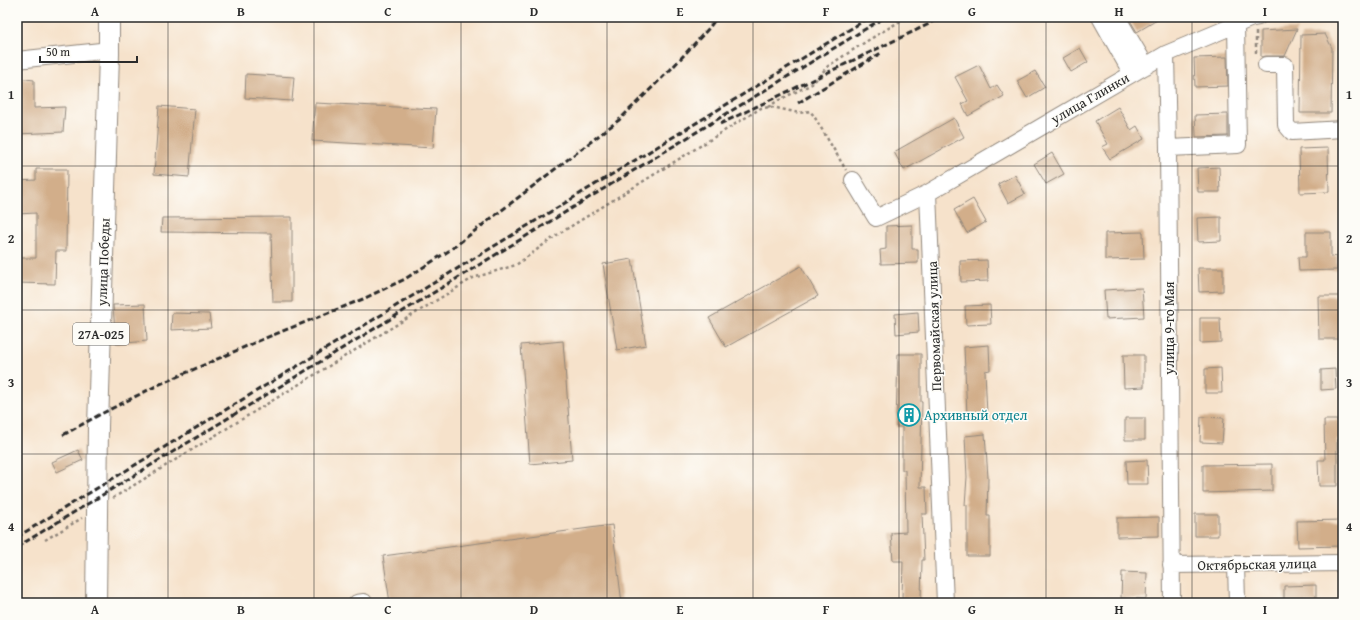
<svg xmlns="http://www.w3.org/2000/svg" width="1360" height="620" viewBox="0 0 1360 620" font-family="'Gentium Book Plus',serif">
<style>
.building{fill:#d2ae8a}
.lines{fill:none;stroke-linecap:round;stroke-linejoin:round}
.minor-casing{stroke:#90867b;stroke-width:18}
.major-casing{stroke:#90867b;stroke-width:22}
.path{stroke:#90867b;stroke-width:2.5;stroke-dasharray:3 3;stroke-linecap:butt}
.minor{stroke:#fff;stroke-width:16}
.major{stroke:#fff;stroke-width:20}
.rail{stroke:#2b2b2b;stroke-width:3;stroke-dasharray:6 3;stroke-linecap:butt}
.grid{fill:none;stroke:#2b2b2b;stroke-width:1;stroke-opacity:0.55}
.labels{text-anchor:middle;dominant-baseline:central;stroke-width:3;stroke-linejoin:round;paint-order:stroke}
.shield{fill:#fdfcf7;stroke:#6a6a68;stroke-width:1}
.shield-label{font-size:13px;font-weight:bold;fill:#2b2b2b}
.street-label{font-size:14px;fill:#2b2b2b;stroke:#fdfcf7}
.culture-label{font-size:14px;fill:#0d838f;stroke:#fdfcf7;text-anchor:start}
.neatline{fill:none;stroke:#2b2b2b;stroke-width:1.5}
.grid-label{font-size:13px;text-anchor:middle;font-weight:bold;fill:#2b2b2b}
</style>
<rect width="100%" height="100%" fill="#fdfcf7"/>
<filter id="ink" filterUnits="userSpaceOnUse"><feTurbulence type="fractalNoise" baseFrequency=".025" numOctaves="2"/><feDisplacementMap in="SourceGraphic" scale="8" xChannelSelector="R" yChannelSelector="G"/><feConvolveMatrix kernelMatrix="1 2 1 2 8 2 1 2 1" color-interpolation-filters="sRGB"/></filter>
<filter id="wash" filterUnits="userSpaceOnUse"><feTurbulence type="fractalNoise" baseFrequency=".012" numOctaves="4" result="noise"/><feDisplacementMap in="SourceGraphic" scale="16" xChannelSelector="R" yChannelSelector="G"/><feGaussianBlur stdDeviation="0.9" result="paint"/><feColorMatrix in="noise" values="0 0 0 0 0 0 0 0 0 0 0 0 0 0 0 0 0 1.4 0 .05"/><feComposite in="paint" operator="in"/></filter>
<g filter="url(#wash)">
<rect width="100%" height="100%" fill="#f6e2cb"/>
<g id="blocks">
<!-- building -->
<path class="building" d="M1128,17H1162L1137,32Z
M1297,29L1285,56H1266L1261,57V31Z
M1325,34L1332,48L1331,113H1300L1301,35Z
M1080,48L1088,62L1071,72L1063,58Z
M1227,57L1228,86L1195,87L1194,58Z
M979,65L991,89L997,85L1004,96L968,116L962,104L968,101L955,77Z
M1035,71L1045,87L1027,98L1017,81Z
M246,74L294,77L292,101L245,98Z
M17,78L34,80V108L65,107L63,132L17,134Z
M315,103L436,109L433,148L312,141Z
M159,106L195,109L189,177L154,174Z
M1118,107L1131,130L1137,126L1144,139L1110,159L1102,147L1108,144L1095,121Z
M1228,114V136L1196,137L1195,115Z
M954,118L964,137L904,170L894,152Z
M1328,148L1329,192L1300,193L1299,149Z
M1052,153L1064,174L1046,184L1034,164Z
M1219,167L1220,192H1198L1197,168Z
M36,169H67L66,251H56L55,284L17,283V258H36V213L17,214V181L36,180Z
M1015,175L1025,194L1008,203L998,184Z
M973,199L986,222L967,233L954,210Z
M292,217V302H273L271,233L161,232L162,218Z
M1221,217V241L1198,242L1197,218Z
M912,225V249H918V263L881,264L880,250L886,249V226Z
M1143,232L1144,259L1105,260V233Z
M1306,232H1331V257L1337,256V270L1299,271L1298,257H1306Z
M632,259L646,345L617,350L603,264Z
M987,260L988,281L961,282L960,261Z
M801,266L818,296L726,347L709,318Z
M1198,268H1223V291L1199,292Z
M1142,288L1144,317L1106,319L1104,290Z
M1318,296H1341L1342,339H1319Z
M145,304L147,341L116,344L113,305Z
M990,305L991,324L966,325L965,306Z
M918,312L919,332L896,334L895,314Z
M172,313L209,314L211,328L171,330Z
M1200,318H1220L1221,342L1200,343Z
M563,341L572,460L530,464L521,345Z
M989,345L990,370L985,371L987,415H967L964,347Z
M898,354H921V402H922L920,487H926L927,514H922L924,560H922L921,599L902,598L903,561H893L891,533L906,532L905,470H902V427H896Z
M1123,355H1144V387L1124,388Z
M1221,368L1222,393H1205V369Z
M1335,369L1336,389L1321,390V370Z
M1201,417L1224,418L1222,443L1200,442Z
M1125,418H1145V440H1125Z
M1324,420H1339L1340,440H1337V486H1319L1318,460H1325Z
M985,434L988,478L987,516H990V556H967V505H965L967,477L965,436Z
M78,450L83,460L57,472L52,462Z
M1147,460L1148,484H1127L1126,461Z
M1272,464V491L1203,493V465Z
M1195,514H1218V536H1195Z
M1159,517V536L1117,537V518Z
M1342,520V546L1298,547L1297,521Z
M612,525L622,603H390L383,556Z
M1122,572L1147,573L1146,599L1121,598Z
M1316,585V603H1284V586Z"/>
</g>
</g>
<g filter="url(#ink)">
<use href="#blocks" fill-opacity="0" stroke="#90867b" stroke-width="1"/>
<g class="lines">
<!-- minor casing -->
<g class="minor-casing">
<path id="minor" d="M1100,17L1132,74
M1117,17L1146,66
M1166,54L1168,148L1172,603
M17,60L110,50
M1266,65H1285L1286,125L1292,132L1343,129
M1168,148L1238,145L1236,24
M853,180L876,218L928,193L1166,54L1252,18L1258,17
M928,193L945,603
M1236,564L1237,603
M1171,565L1343,563
M357,603L364,602"/>
</g>
<!-- major casing -->
<g class="major-casing">
<path id="major" d="M96,603L98,427L109,54V17"/>
</g>
<!-- path -->
<path class="path" d="M1256,32V55
M768,107L779,100L812,84L828,66L867,41L907,17
M113,498L473,278L516,265L557,235L761,108L772,107L799,113L810,111L814,116L846,170
M45,540L82,518"/>
<!-- minor -->
<use href="#minor" class="minor"/>
<!-- major -->
<use href="#major" class="major"/>
<!-- rail -->
<path class="rail" d="M798,103L881,53
M720,124L927,25L939,17
M17,388L21,387
M63,435L99,415L158,385L263,339L363,299L405,279L450,250L619,120L671,69L709,28L717,17
M17,537L870,17
M17,547L885,17"/>
</g>
</g>
<!-- grid -->
<path class="grid" d="M168,17V603M314,17V603M461,17V603M607,17V603M753,17V603M899,17V603M1046,17V603M1192,17V603M17,166H1343M17,310H1343M17,454H1343"/>
<!-- icons -->
<defs>
<g id="building-ring" transform="scale(1.15)"><circle r="9.5" fill="#fdfcf7" stroke="#0f9aa8" stroke-width="1.5"/><path d="M-4-6H4V6H1V3H-1V6H-4ZM-2.5-4.3h1.7v1.8h-1.7ZM.8-4.3h1.7v1.8H.8ZM-2.5-1h1.7V.8h-1.7ZM.8-1h1.7V.8H.8Z" fill="#0f9aa8"/></g>
</defs>
<g fill-rule="evenodd">
<use href="#building-ring" x="909" y="415"/>
</g>
<g class="labels">
<!-- shield labels -->
<rect class="shield" x="73" y="323" width="56" height="22" rx="3"/>
<g class="shield-label">
<text x="101" y="334">27А-025</text>
</g>
<!-- street labels -->
<g class="street-label">
<text transform="translate(1090 98) rotate(-30)">улица Глинки</text>
<text transform="translate(103 262) rotate(-88)">улица Победы</text>
<text transform="translate(934 326) rotate(-92)">Первомайская улица</text>
<text transform="translate(1169 328) rotate(-90)">улица 9-го Мая</text>
<text transform="translate(1257 564) rotate(-1)">Октябрьская улица</text>
</g>
<!-- culture labels -->
<g class="culture-label">
<text x="924" y="415">Архивный отдел</text>
</g>
</g>
<!-- margin -->
<rect width="1360" height="620" fill="none" stroke="#fdfcf7" stroke-width="44"/>
<!-- scale -->
<path d="M40 56v6h97v-6" fill="none" stroke="#2b2b2b" stroke-width="2"/>
<text x="46" y="56" font-size="12" fill="#2b2b2b" stroke="#fdfcf7" stroke-width="3" paint-order="stroke">50 m</text>
<rect x="22" y="22" width="1316" height="576" class="neatline"/>
<g class="grid-label">
<text x="95" y="16">A</text>
<text x="241" y="16">B</text>
<text x="388" y="16">C</text>
<text x="534" y="16">D</text>
<text x="680" y="16">E</text>
<text x="826" y="16">F</text>
<text x="972" y="16">G</text>
<text x="1119" y="16">H</text>
<text x="1265" y="16">I</text>
<text x="11" y="99">1</text>
<text x="1349" y="99">1</text>
<text x="11" y="243">2</text>
<text x="1349" y="243">2</text>
<text x="11" y="387">3</text>
<text x="1349" y="387">3</text>
<text x="11" y="531">4</text>
<text x="1349" y="531">4</text>
<text x="95" y="614">A</text>
<text x="241" y="614">B</text>
<text x="388" y="614">C</text>
<text x="534" y="614">D</text>
<text x="680" y="614">E</text>
<text x="826" y="614">F</text>
<text x="972" y="614">G</text>
<text x="1119" y="614">H</text>
<text x="1265" y="614">I</text>
</g>
</svg>
